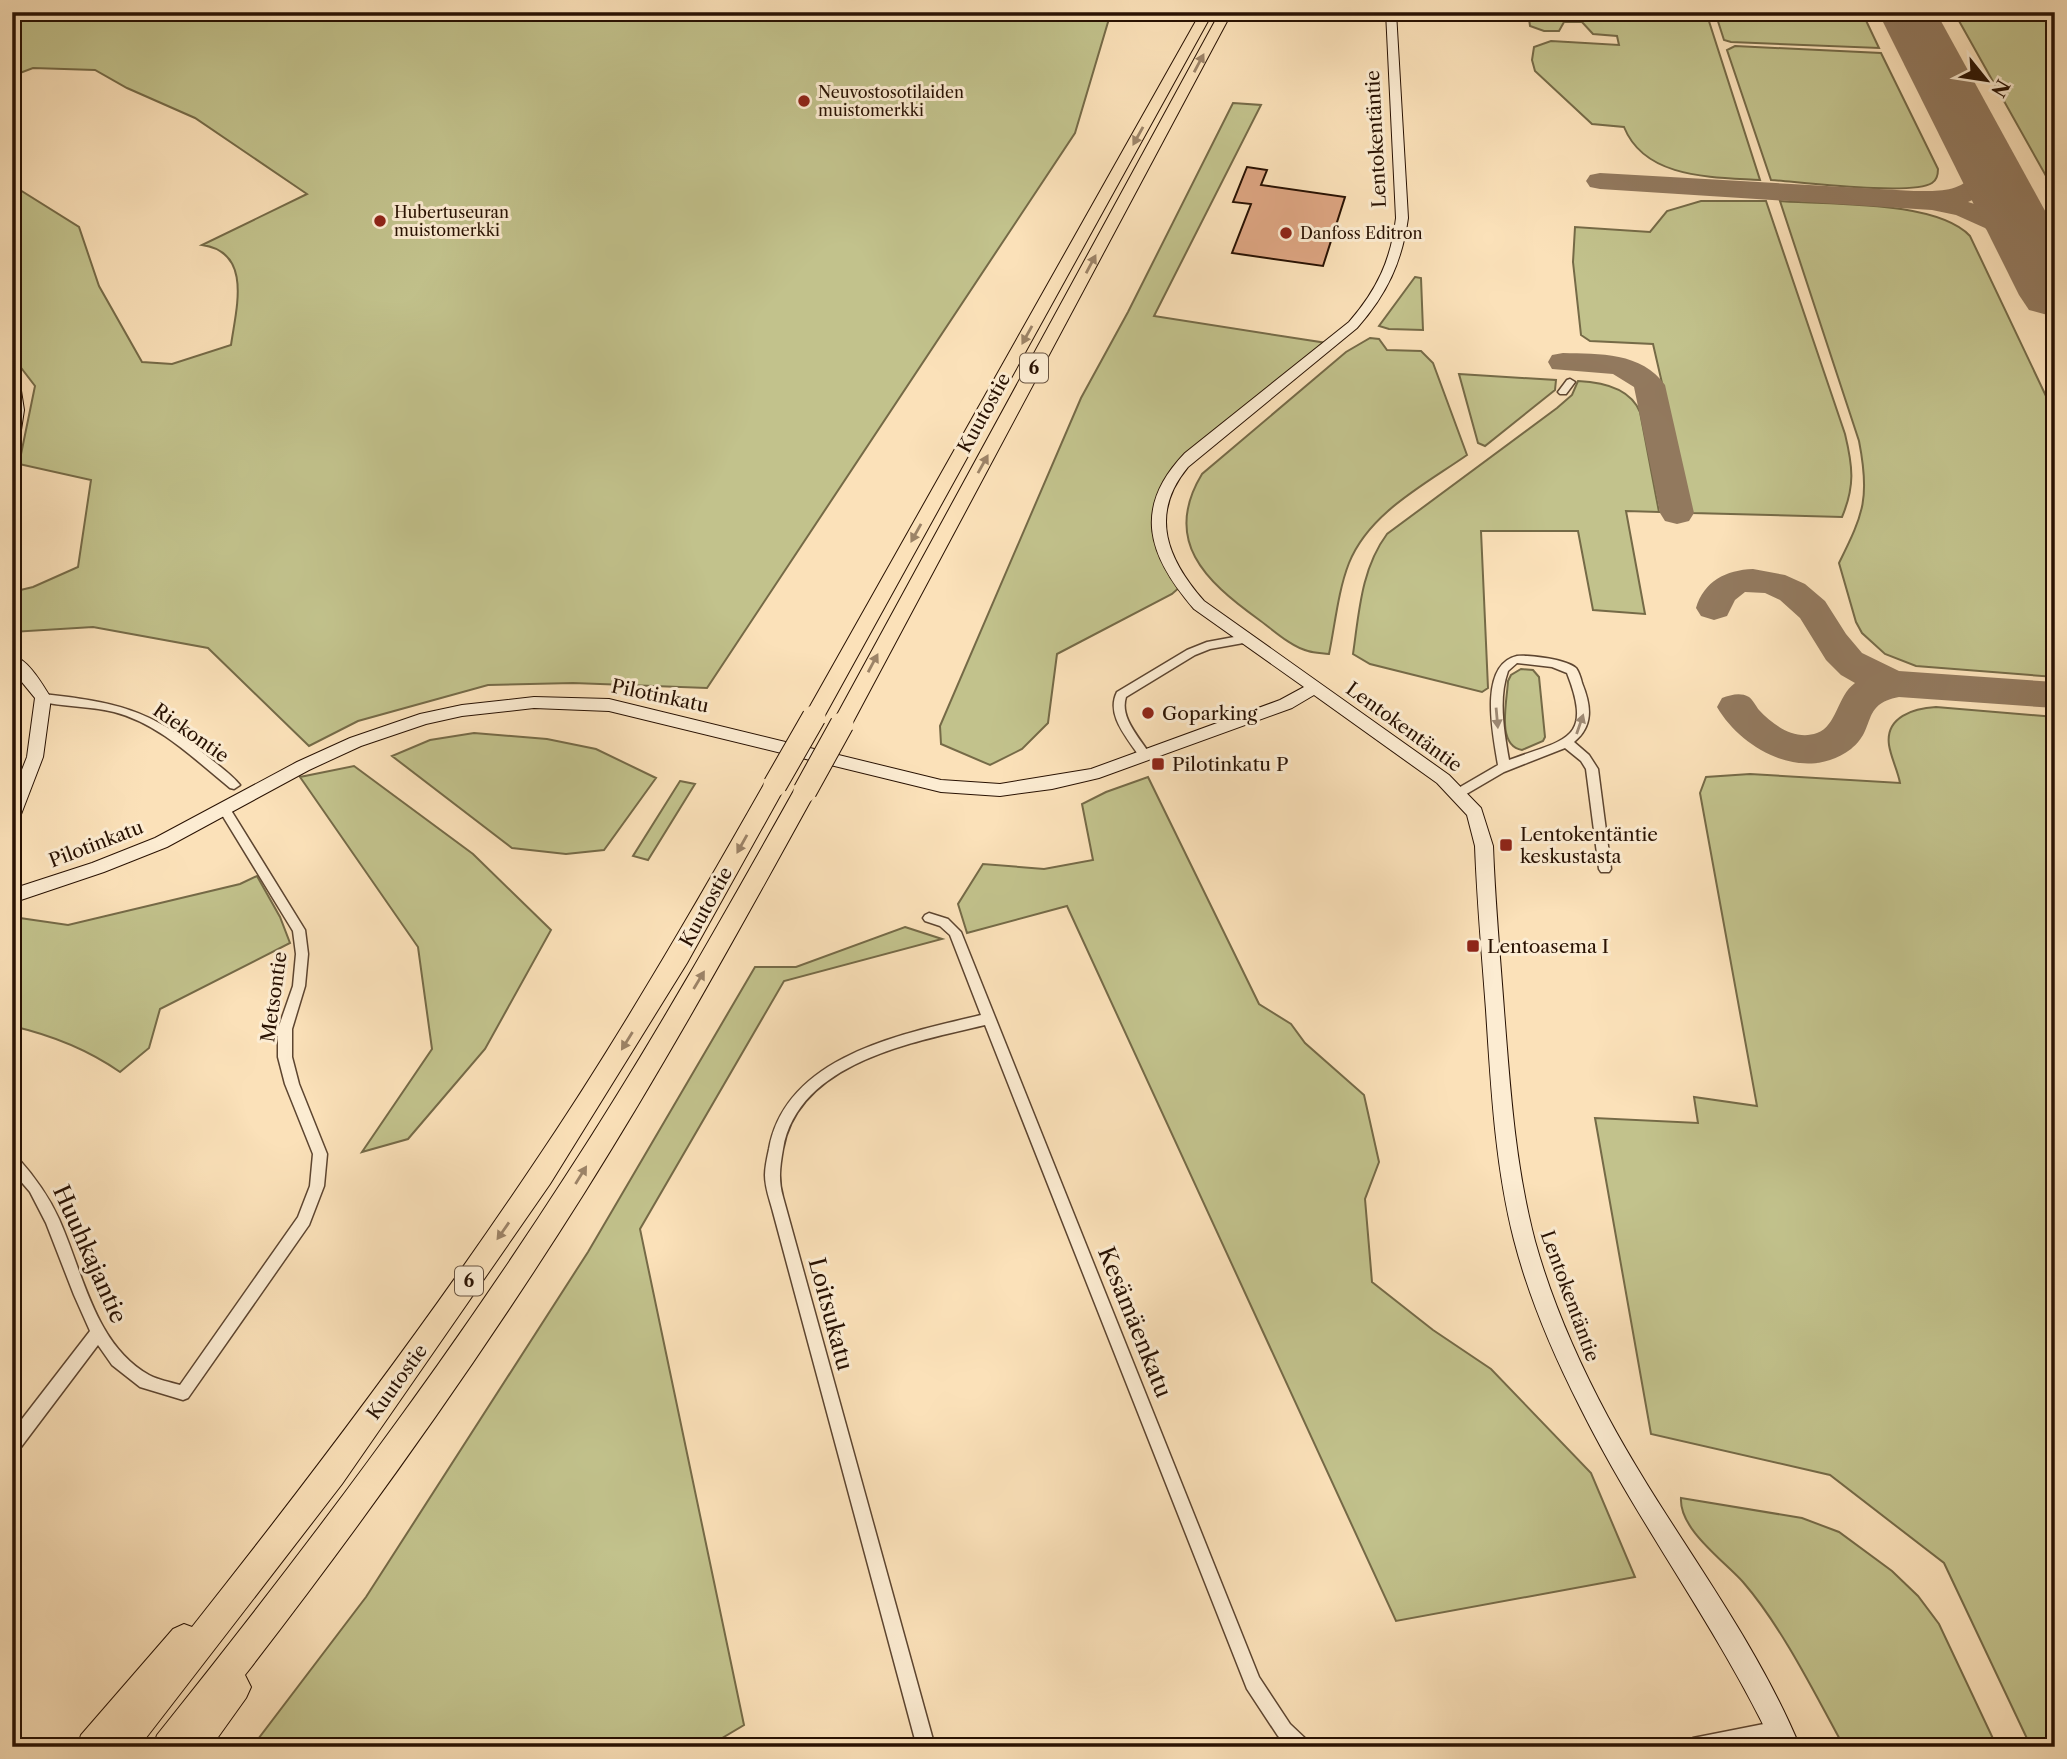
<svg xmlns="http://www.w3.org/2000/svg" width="2067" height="1759" viewBox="0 0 2067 1759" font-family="'Libre Caslon Text',serif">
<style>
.green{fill:#c2c28c;stroke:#756a47;stroke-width:2}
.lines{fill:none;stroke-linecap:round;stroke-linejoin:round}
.taxiway{fill:#92795e;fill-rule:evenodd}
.runway{fill:#92795e;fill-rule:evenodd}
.building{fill:#dda582;stroke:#281102;stroke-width:2}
.street-casing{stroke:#5d4530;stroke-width:3}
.secondary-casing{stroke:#281102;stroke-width:2}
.highway-casing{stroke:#281102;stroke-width:2}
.street{fill:#fcecd2;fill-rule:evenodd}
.secondary{fill:#fcecd2;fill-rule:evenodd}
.highway{fill:#fbe1b9;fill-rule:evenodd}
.highway-bridge-casing{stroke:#281102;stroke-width:25;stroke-linecap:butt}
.highway-bridge{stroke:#fbe1b9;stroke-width:23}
.oneway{fill:#9c8367}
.oneway2{fill:#9d8974}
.poi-dot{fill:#8f2418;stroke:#fcecd2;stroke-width:2.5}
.labels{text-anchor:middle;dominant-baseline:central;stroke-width:6;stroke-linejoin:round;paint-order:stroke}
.far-poi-label{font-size:16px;fill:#281102;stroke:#fcecd2;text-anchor:start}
.shield{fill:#fcecd2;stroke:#685340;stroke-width:2}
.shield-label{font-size:18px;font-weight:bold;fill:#281102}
.street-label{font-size:19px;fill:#281102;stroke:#fcecd2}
.poi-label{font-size:19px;fill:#281102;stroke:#fcecd2;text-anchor:start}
.near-street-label{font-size:23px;fill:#281102;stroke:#fcecd2}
</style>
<rect width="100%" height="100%" fill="#fbe1b9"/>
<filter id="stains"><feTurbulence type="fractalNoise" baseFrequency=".00286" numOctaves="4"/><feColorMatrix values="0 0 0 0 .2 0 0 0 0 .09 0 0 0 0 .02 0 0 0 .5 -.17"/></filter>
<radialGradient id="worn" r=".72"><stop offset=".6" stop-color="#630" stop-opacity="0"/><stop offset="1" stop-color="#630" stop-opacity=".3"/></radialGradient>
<!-- green -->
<path class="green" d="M12,12H1111L1075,133L707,688L573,683L488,685L358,721L309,746L208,648L93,627L12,632V592L33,587L78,567L91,480L19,464L35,386L12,356V185L79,227L99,286L142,362L172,364L231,345C236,309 253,252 202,245L307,194L195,118L127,88L95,70L33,68L12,76Z
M1528,12H1706L1760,180C1712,177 1645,179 1624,127L1592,124L1535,71L1532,60L1534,47L1551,41L1619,45L1617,36L1593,34L1582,22H1564L1559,31H1544L1530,26Z
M1715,12H1862L1879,48L1731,42L1724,40Z
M1954,12H2055V192Z
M1735,46L1881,53L1938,169C1938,175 1937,180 1932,183C1912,196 1800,182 1771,180L1727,50Z
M1233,103L1261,105L1154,316L1333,344L1186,461L1158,515L1181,586L1172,594L1057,654L1048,723L1022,749L990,765L941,744L940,726L1081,398L1128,312Z
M1701,201H1766L1845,434C1853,467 1855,486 1842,517L1692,513L1653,344L1590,341L1581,335L1573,262L1575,227L1650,232L1667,211Z
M1780,201C1829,205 1936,200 1970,236L2055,415V677L1916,666L1885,654L1862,633L1856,622L1839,563C1864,513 1870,497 1859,441Z
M1415,277L1421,278L1423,330L1389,329L1379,326Z
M1370,338L1379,339L1387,350L1421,351L1433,363L1467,455C1424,485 1369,513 1349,563C1338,591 1335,625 1329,654C1322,653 1314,653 1308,651C1291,647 1272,629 1258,619C1205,581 1162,540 1202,474L1346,352Z
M1459,374L1556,380L1555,390L1485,446L1478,443Z
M1578,381C1602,382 1630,388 1640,412L1659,512L1626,511L1645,614L1593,610L1578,531H1481L1488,688L1482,692L1370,664L1353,654C1359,613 1361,569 1387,534L1557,408L1572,395Z
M1521,669L1533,670L1539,677L1545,737L1543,741L1522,750C1496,746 1507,702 1508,681L1511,675Z
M1936,707L2055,717V1747H2031L1944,1563L1830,1475L1651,1434L1595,1118L1698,1123L1694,1097L1757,1106L1700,793L1706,777L1750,774L1900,783C1898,771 1891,758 1889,745C1885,717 1914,708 1936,707Z
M474,733L547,739L596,749L656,778L604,850L566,854L512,848L392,756L430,740Z
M354,766L473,854L551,930L485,1049L408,1139L362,1152L432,1049L418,947L300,777Z
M1148,777L1259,1004L1291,1024L1305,1043L1364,1095L1379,1162L1365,1199L1372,1282L1433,1330L1491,1369L1591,1473L1635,1577L1396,1621L1067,906L967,933L958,904L983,864L1044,869L1093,860L1082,804L1106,792Z
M680,781L695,784L648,860L633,856Z
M257,876L280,917L290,943L160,1009L149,1048L120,1072C87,1049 51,1035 12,1026V914L20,918L68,925L240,884Z
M905,927L942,939L784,981L640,1229L744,1725L707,1747H252L366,1597L588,1252L755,967H796Z
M1681,1498L1802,1518L1839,1532L1892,1571L1918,1596L1939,1624L1997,1747H1844C1815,1694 1782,1627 1743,1582C1723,1560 1679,1529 1681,1498Z"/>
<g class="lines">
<!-- taxiway -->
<path class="taxiway" d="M1985,153L1994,155L2000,174L1983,195L1968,202C1999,210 2029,229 2048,256L2044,262L2034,265L2024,262L1985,228L1956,215L1932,210L1600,189L1590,187L1586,181L1590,175L1600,173L1914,191C1936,191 1959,193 1974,174L1972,161L1976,155Z
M1563,353C1599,354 1642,352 1665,385L1694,513L1689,521L1677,524L1665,521L1660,513L1634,387L1613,374L1552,369L1548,362L1552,355Z
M1753,569L1785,575L1805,584L1825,601L1846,634L1862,653L1899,671L2055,682V708L1899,697C1860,704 1877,729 1851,749C1805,784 1742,750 1717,707L1722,698C1731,695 1740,692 1749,697C1753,700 1756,706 1759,710C1773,725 1795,741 1817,733C1837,726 1837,696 1855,683L1841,675L1826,660L1800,618L1780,600L1765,593L1745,592L1735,600L1727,616L1714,620L1701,616L1696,608C1704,581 1726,570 1753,569Z"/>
<!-- runway -->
<path class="runway" d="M1878,12H1936L2055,229V317L2029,310L2019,295Z"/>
</g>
<!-- building -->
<path class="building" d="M1247,167L1267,170L1261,185L1345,197L1323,266L1232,253L1251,204L1233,202Z"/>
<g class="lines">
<!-- street casing -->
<g class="street-casing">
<path id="street" d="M1570,379L1575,382L1566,394H1560L1558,392L1567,380Z
M1245,635L1250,639L1249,642L1210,649L1195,655L1126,697C1119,718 1141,739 1151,756L1145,760L1141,759C1129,739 1105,716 1117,692L1187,650L1207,642Z
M1517,656C1530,655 1566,659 1576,668C1579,672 1581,679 1582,683C1591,705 1594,726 1574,742L1589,755L1598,769L1611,869L1609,872H1601L1599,869L1586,769L1581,761L1565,748L1504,772L1463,796H1455L1453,793L1455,790L1498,765C1493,735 1478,665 1517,656ZM1517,663L1552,667L1567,673C1594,742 1564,739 1509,760C1504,731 1498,699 1508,671Z
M43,694C115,702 150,709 207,756C218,765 231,774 240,785L234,789L230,788C194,759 160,724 114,712C89,706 63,707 39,701L37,698L39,695Z
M225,806L229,807L305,930L308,954L305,986L292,1029V1057L299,1084L327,1154L324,1186L309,1225L188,1398L183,1400L140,1387L112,1365L98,1345L18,1451L12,1453V1432L90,1331L74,1295L46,1223L30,1192L12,1171V1155L17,1157C34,1176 48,1195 59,1219C83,1272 94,1344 149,1375C158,1380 170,1382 180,1385L298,1217L310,1186L313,1154L285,1084L278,1057V1029L293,986L296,954L293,931L219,810Z
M929,913L948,919L961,932L1259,1677L1290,1724L1308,1741L1311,1747H1289L1278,1736L1247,1689L985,1025C914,1042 798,1062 783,1149C780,1166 778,1180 783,1197L935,1747H917L773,1212C770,1200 765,1188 765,1175C765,1167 767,1158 769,1149C786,1055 903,1034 981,1015L950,935L940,926L925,921L923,918L925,915Z
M1779,1721L1785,1724L1788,1730L1785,1736L1779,1739L1739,1747H1684L1687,1741L1693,1738Z"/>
</g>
<!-- secondary casing -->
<g class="secondary-casing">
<path id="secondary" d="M1386,12H1396L1408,218C1402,262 1387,294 1357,328L1188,467C1148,515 1168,560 1204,601L1449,775L1481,808L1493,846C1495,901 1500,955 1504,1010C1510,1087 1515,1165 1535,1241C1552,1302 1578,1361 1608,1417C1668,1529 1751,1629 1800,1747H1774C1718,1628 1638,1524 1580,1407C1553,1354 1529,1298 1514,1240C1495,1165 1491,1087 1486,1010C1482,955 1477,901 1475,846L1467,815L1437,783L1314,695L1292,708L1099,778L1052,789L1000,796L941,792L609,711L534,708L462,716L426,724L361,746L309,770L167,847L104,872L12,903V889L92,863L155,838L297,762L350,738L420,714L462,705L534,697L609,699L941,780L1000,784L1091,769L1280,700L1304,687L1194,609C1148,556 1132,508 1185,453L1349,322C1377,290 1391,260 1396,218Z
M12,374L19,378L24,410L19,443L12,447Z
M12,655C29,660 42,684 51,698L43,757L20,817L12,823V795L27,757L35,698L12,670Z"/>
</g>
<!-- highway casing -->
<g class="highway-casing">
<path id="highway" d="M1201,12H1213L824,717L821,722L814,724L807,722L804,717Z
M1220,12H1232L852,724L849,729L842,731L835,729L832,724Z
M775,777L783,779L786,785L687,963L550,1184L342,1484L139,1747H77L81,1735L173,1629L184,1624L192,1627C310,1478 425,1326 531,1168C616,1043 692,911 767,779Z
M805,783L813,785L816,791C741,927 666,1063 583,1195C479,1360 365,1520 245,1675L251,1687L246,1698L211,1747H153L157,1735C301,1555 440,1371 565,1177C648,1050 723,917 797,785Z"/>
</g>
<!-- street -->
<use href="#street" class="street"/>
<!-- secondary -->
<use href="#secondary" class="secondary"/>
<!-- highway -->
<use href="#highway" class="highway"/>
<!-- highway-bridge casing -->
<g class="highway-bridge-casing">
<path id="highway-bridge" d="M775,785L814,717
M805,791L842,724"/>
</g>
<!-- highway-bridge -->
<use href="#highway-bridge" class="highway-bridge"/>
</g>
<!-- one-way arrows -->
<defs><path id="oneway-solid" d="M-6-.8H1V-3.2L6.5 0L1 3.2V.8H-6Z" transform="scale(1.75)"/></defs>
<g class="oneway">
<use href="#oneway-solid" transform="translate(1199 63) rotate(-62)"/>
<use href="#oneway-solid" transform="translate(1138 136) rotate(119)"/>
<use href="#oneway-solid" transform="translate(1091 264) rotate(-62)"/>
<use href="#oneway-solid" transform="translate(1027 335) rotate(119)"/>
<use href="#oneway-solid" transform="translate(983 464) rotate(-61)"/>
<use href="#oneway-solid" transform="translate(916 533) rotate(119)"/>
<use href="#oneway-solid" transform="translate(873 663) rotate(-62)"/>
<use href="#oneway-solid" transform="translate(742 844) rotate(119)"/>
<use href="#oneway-solid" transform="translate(699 980) rotate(-59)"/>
<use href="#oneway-solid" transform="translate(627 1041) rotate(122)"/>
<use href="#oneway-solid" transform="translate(581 1175) rotate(-58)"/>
<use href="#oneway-solid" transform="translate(503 1231) rotate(125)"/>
</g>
<g class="oneway2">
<use href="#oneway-solid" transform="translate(1497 718) rotate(85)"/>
<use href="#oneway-solid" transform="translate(1580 724) rotate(-71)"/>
</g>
<!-- markers -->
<g class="poi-dot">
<circle cx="804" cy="101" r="7"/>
<circle cx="380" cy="221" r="7"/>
<circle cx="1286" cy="233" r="7"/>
<circle cx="1148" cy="713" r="7"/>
<rect x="1151" y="757" width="14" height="14" rx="3.5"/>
<rect x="1499" y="838" width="14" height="14" rx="3.5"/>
<rect x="1466" y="939" width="14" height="14" rx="3.5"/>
</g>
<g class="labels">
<!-- far-poi labels -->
<g class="far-poi-label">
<text x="818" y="92">Neuvostosotilaiden<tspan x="818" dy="18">muistomerkki</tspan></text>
<text x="394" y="212">Hubertuseuran<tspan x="394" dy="18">muistomerkki</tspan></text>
<text x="1300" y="233">Danfoss Editron</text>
</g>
<!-- shield labels -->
<g class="shield">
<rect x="1020" y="353.5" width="28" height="29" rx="5"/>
<rect x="455" y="1266.5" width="28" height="29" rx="5"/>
</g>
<g class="shield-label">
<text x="1034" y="368">6</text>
<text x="469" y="1281">6</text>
</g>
<!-- street labels -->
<g class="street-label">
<text transform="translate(1376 139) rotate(-93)">Lentokentäntie</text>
<text transform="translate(984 413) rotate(-61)">Kuutostie</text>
<text transform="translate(660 696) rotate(12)">Pilotinkatu</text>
<text transform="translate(1404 727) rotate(36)">Lentokentäntie</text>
<text transform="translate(191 733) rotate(35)">Riekontie</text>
<text transform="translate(96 844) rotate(-21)">Pilotinkatu</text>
<text transform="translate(706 907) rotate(-61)">Kuutostie</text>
<text transform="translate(274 997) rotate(-82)">Metsontie</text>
<text transform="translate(1570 1296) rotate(70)">Lentokentäntie</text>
<text transform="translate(397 1382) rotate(-54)">Kuutostie</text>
</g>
<!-- poi labels -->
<g class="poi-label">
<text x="1162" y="713">Goparking</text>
<text x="1172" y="764">Pilotinkatu P</text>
<text x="1520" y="834">Lentokentäntie<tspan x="1520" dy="22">keskustasta</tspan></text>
<text x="1487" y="946">Lentoasema I</text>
</g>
<!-- near-street labels -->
<g class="near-street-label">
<text transform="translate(90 1254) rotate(66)">Huuhkajantie</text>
<text transform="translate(831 1314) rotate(75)">Loitsukatu</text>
<text transform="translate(1135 1322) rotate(68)">Kesämäenkatu</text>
</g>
</g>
<!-- margin -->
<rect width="2067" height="1759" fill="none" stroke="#fbe1b9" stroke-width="42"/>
<rect x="14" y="14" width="2039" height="1731" fill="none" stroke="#281102" stroke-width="3.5"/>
<rect x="21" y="21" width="2025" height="1717" fill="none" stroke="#281102" stroke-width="2"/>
<!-- north arrow -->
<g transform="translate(1986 80) rotate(120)" stroke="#fcecd2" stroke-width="5" paint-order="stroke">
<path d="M0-5L12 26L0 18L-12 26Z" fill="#281102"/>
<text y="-10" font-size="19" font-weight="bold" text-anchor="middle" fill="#281102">N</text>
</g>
<rect width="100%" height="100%" filter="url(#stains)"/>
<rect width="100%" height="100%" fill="url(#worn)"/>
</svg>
